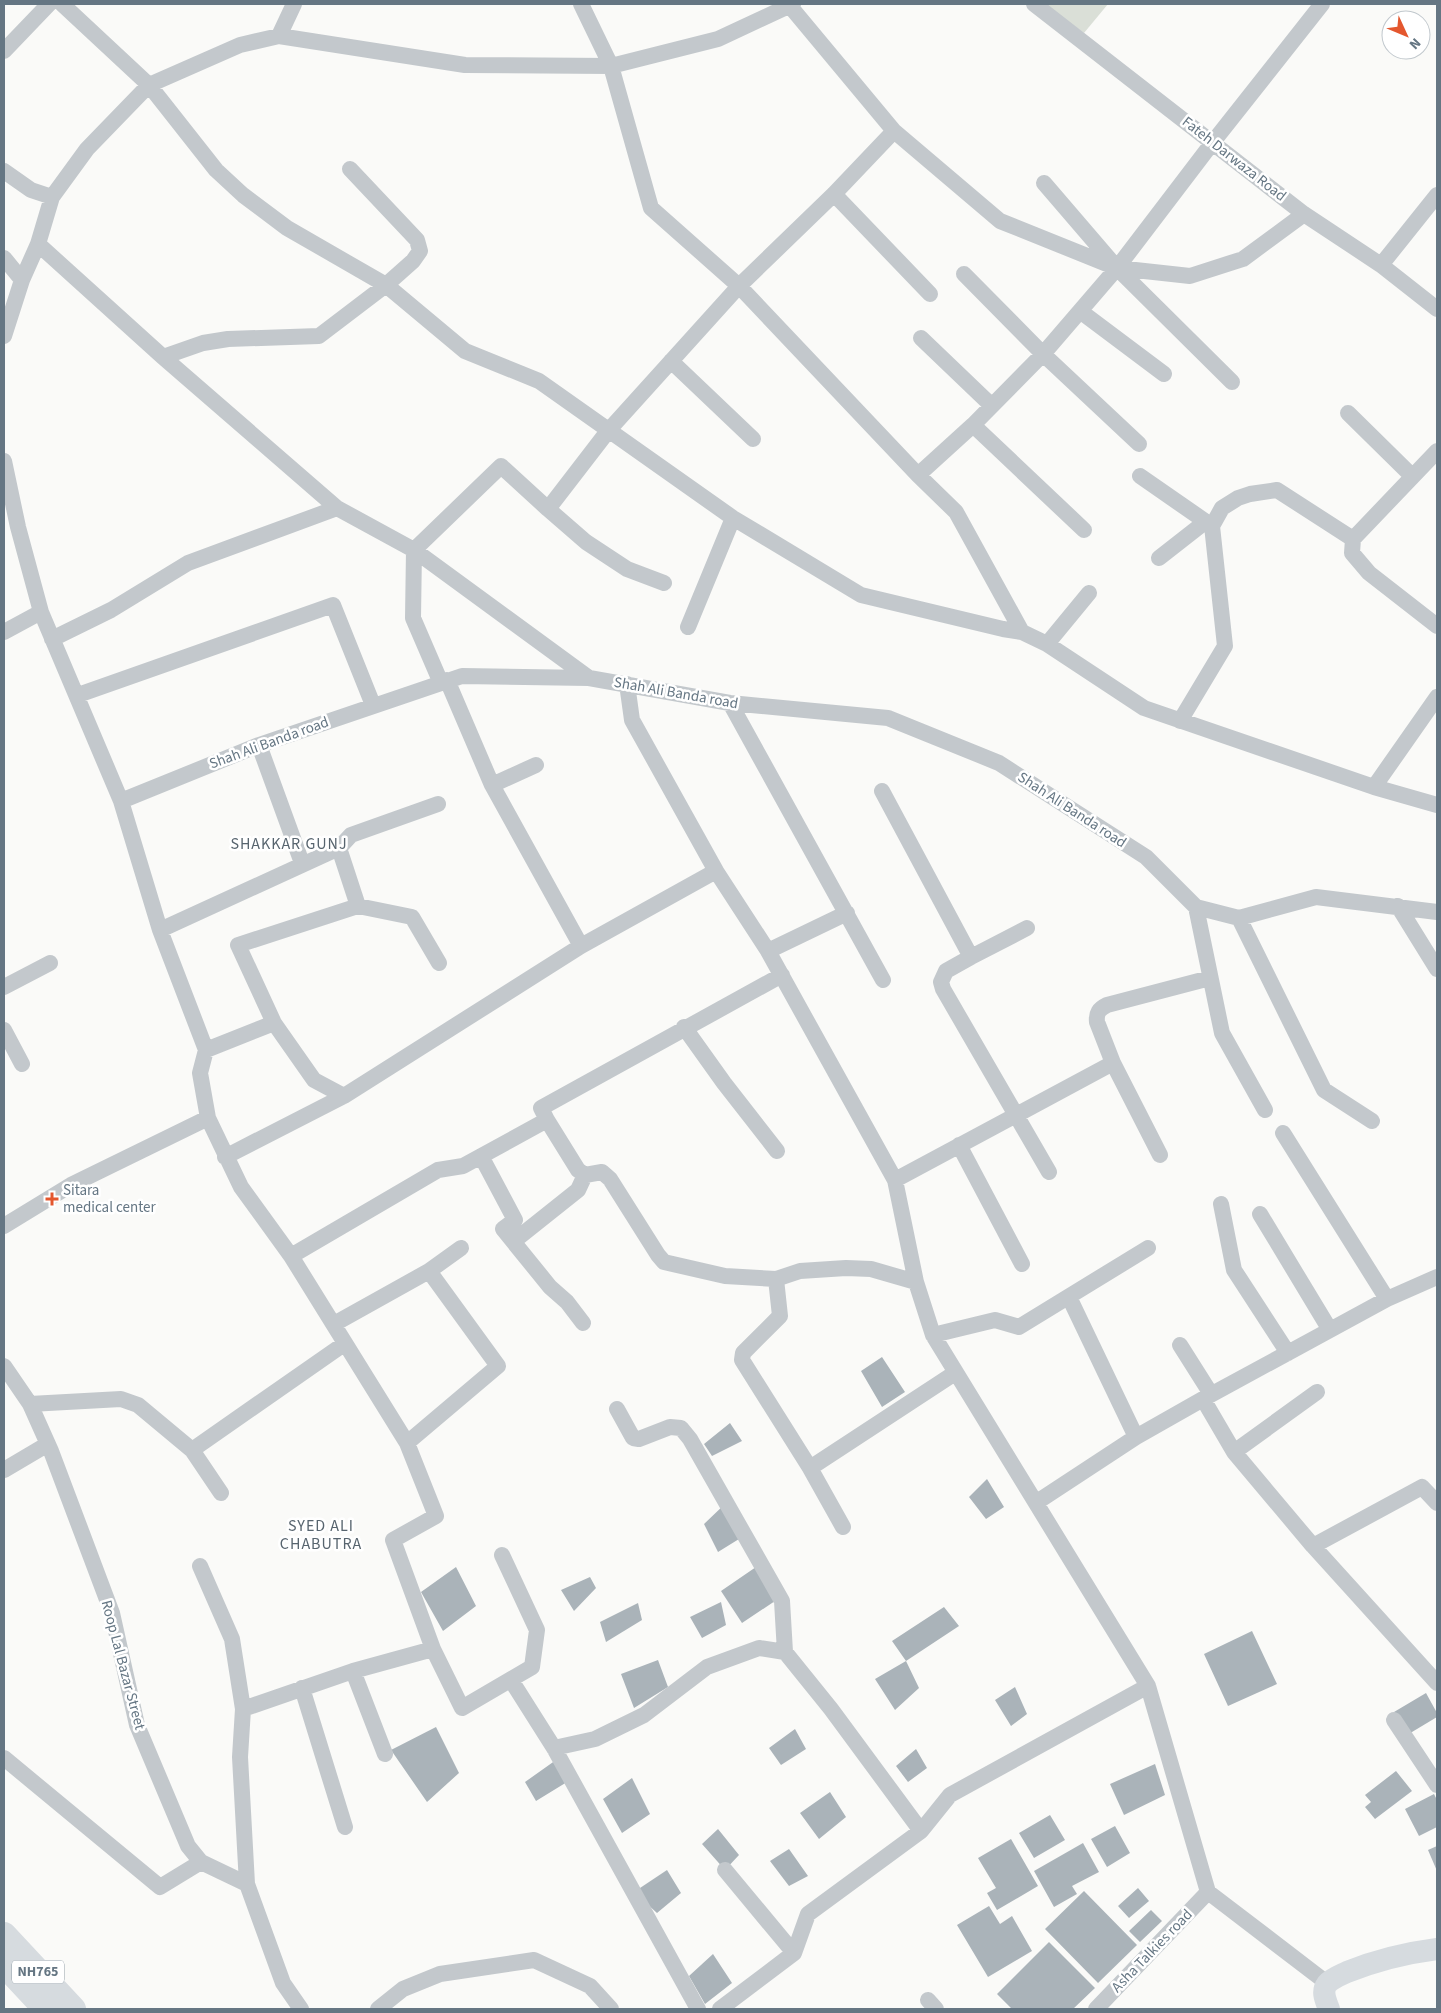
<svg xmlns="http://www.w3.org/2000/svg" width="1441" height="2013" viewBox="0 0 1441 2013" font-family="'Source Sans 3',sans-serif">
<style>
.green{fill:#dadfd7}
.building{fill:#aab3b9}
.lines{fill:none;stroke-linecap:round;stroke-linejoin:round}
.minor{stroke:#c3c8cc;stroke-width:16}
.secondary{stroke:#d6dbdf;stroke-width:22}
.trunk{stroke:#d6dbdf;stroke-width:26}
.poi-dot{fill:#e4572e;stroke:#fff;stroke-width:2}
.labels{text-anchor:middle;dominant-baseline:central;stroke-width:5;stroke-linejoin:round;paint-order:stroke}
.shield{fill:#fff;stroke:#939fa8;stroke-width:1}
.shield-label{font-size:14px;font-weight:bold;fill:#657683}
.street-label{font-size:15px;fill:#657683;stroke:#fff}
.poi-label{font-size:15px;fill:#657683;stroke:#fff;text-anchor:start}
.neighbourhood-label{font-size:16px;letter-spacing:1px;fill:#57646e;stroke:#fff}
</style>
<rect width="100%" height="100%" fill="#fafaf8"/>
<!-- green -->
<path class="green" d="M1044,4H1108L1084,33Z"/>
<!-- building -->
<path class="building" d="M882,1357L905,1392L882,1407L861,1371Z
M730,1423L742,1441L712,1456L704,1444Z
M987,1479L1004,1507L986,1519L969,1497Z
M726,1503L739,1539L718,1552L704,1524Z
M456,1567L476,1606L443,1631L421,1592Z
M756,1567L775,1601L742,1623L721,1591Z
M590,1577L596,1588L574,1611L561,1590Z
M721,1602L726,1625L702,1638L690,1617Z
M638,1603L642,1620L606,1642L600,1622Z
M944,1607L959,1626L906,1661L919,1688L895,1710L875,1679L906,1661L892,1641Z
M1252,1631L1277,1684L1228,1706L1204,1654Z
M658,1660L668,1687L634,1708L621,1674Z
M1015,1687L1027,1714L1011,1726L995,1700Z
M1426,1693L1437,1713V1717L1407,1735L1394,1712Z
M436,1727L459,1773L427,1802L391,1750Z
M795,1729L806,1749L781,1765L769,1748Z
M916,1749L927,1768L908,1782L896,1766Z
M556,1760L567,1782L536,1801L525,1782Z
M1155,1764L1165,1795L1124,1815L1110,1784Z
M1396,1771L1412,1791L1375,1819L1365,1807L1371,1802L1365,1795Z
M632,1778L650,1814L622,1833L603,1799Z
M830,1792L846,1817L819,1839L800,1813Z
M1434,1794L1437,1800V1827L1419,1836L1405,1809Z
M1050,1815L1065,1840L1034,1858L1019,1833Z
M1115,1826L1130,1853L1107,1867L1091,1839Z
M718,1829L739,1855L725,1870L702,1844Z
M1011,1839L1038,1886L997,1910L987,1893L996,1888L978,1858Z
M1083,1843L1099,1872L1072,1886L1077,1894L1054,1907L1034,1871Z
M1437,1846V1871L1428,1850Z
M789,1849L808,1876L789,1886L770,1861Z
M667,1870L681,1893L657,1913L634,1892Z
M1138,1888L1149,1901L1129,1918L1118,1906Z
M1084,1891L1137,1945L1098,1983L1045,1929Z
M989,1906L1000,1924L1012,1916L1032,1951L988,1977L957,1925Z
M1151,1910L1162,1921L1140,1942L1129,1931Z
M1049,1942L1095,1988L1073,2009H1012L997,1994Z
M713,1954L732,1983L705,2004L689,1976Z"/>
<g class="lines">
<!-- minor -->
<path class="minor" d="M62,4L149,85L216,170L243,195L287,228L386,285L465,351L539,381L733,518L861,595L1003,629L1022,632
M581,4L611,66L651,208L739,286L918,475L956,512L1022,632L1047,644L1144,708L1374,787L1437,805
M1034,4L1304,214L1381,265L1437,309
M789,5L894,131L1000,221L1117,268L1190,276L1243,259L1304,214
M279,36L294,4
M4,51L49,4
M4,171L31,190L52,197
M1044,183L1117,268L1232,382
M834,194L930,294
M38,244L163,357L337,508L414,550L589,678
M4,258L22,280
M1381,265L1437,195
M964,274L1043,354L1139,444
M1080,311L1164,374
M4,336L22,280L38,244L52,197L87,149L149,85L240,45L279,36L465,65L611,66L718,39L793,4
M921,338L991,405
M163,357L203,343L228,339L319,336L386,285L413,261L420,251L417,240L350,169
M671,361L753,439
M1348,413L1412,476
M973,425L1084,530
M1437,451L1353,539L1352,553L1369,573L1437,626
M4,461L18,527L41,612L121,801L160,930L206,1050L200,1073L208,1118L241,1187L291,1256L407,1443L436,1516L393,1540L433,1649L462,1708L532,1667L537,1630L502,1555
M918,475L973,425L1043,354L1117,268L1213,142L1322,4
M1140,476L1212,526
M548,509L586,542L627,569L664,583
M1159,558L1205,522
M688,627L733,518
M4,632L41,612
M52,639L111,610L188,563L337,508
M1047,644L1089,593
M447,680L492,785L581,946
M441,683L413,618L414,550L501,466L548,509L608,431L739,286L834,194L894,131
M627,684L632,720L716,871L768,951L895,1180L916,1282L933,1335L1148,1686L1208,1892L1327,1983
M78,695L333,605L373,705
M730,703L883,980
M1180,721L1225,646L1212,526L1222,508L1238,498L1250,494L1277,490L1353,539
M259,745L302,863
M492,785L536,765
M1374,787L1437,697
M882,791L971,957L946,971L941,982L943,989L1049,1172
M121,801L259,745L462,676L589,678L730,703L888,718L999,763L1146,857L1196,907L1239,918L1316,897L1437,912
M339,848L358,906L412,917L439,963
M1398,906L1437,969
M1196,907L1222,1033L1265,1110
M1239,918L1324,1090L1372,1121
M160,930L339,848L351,835L438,804
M768,951L847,913
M971,957L1027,928
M4,987L50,963
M684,1027L724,1083L777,1151
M4,1030L22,1064
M206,1050L274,1023
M344,1096L314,1080L274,1023L238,945L358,906
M547,1120L578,1170L585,1175L602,1172L610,1179L658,1255L664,1262L725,1276L776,1279L800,1271L846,1268L871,1269L916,1282
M1283,1133L1387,1299
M959,1145L1022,1264
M1160,1155L1113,1063L1097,1022C1096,1013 1099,1009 1107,1005L1210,978
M481,1156L515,1220L503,1229L550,1287L567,1302L583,1323
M225,1157L344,1096L581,946L716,871
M895,1180L1113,1063
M1221,1204L1234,1270L1288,1353
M1260,1214L1330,1330
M4,1226L71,1185L208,1118
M514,1241L578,1190L585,1175
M291,1256L438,1170L463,1166L547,1120L541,1108L782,975
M776,1279L780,1316L743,1353L742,1360L810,1468L843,1527
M1069,1297L1136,1437
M334,1324L429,1271L461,1248
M933,1335L995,1320L1019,1327L1148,1248
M1180,1345L1211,1394
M4,1366L30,1404L51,1451L112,1613L137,1725L188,1846L201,1862L247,1884
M1203,1399L1234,1452L1313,1546L1437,1683
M30,1404L121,1399L138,1405L192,1450L221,1493
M617,1409L633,1438L639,1439L670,1427L681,1428L690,1439L782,1601L785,1652L831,1709L921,1831
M407,1443L498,1366L429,1271
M192,1450L344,1344
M1234,1452L1317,1392
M810,1468L955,1373
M4,1470L48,1444
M1037,1502L1136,1437L1203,1399L1387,1299L1437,1277
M1313,1546L1422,1487L1437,1503
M200,1566L232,1639L243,1709L240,1757L247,1884L283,1983L301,2009
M353,1671L385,1754
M511,1680L554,1748L698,2009
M302,1688L345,1827
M243,1709L353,1671L433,1649
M1394,1720L1437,1785
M554,1748L595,1739L644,1715L707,1667L759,1648L785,1652
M4,1758L160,1887L201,1862
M725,1870L794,1953
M928,2000L936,2009
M378,2009L403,1989L440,1974L534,1960L590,1986L611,2009
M720,2009L794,1953L808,1914L921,1831L950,1795L1148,1686
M1096,2009L1208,1892"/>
<!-- secondary -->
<path class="secondary" d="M1329,2009C1326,2001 1321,1992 1327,1984C1332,1978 1341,1975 1347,1972C1377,1960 1406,1953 1437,1949"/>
<!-- trunk -->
<path class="trunk" d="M4,1935L73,2009
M4,1964L46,2009"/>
</g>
<!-- markers -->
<path class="poi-dot" d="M49.5 1191.5h5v5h5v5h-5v5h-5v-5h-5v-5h5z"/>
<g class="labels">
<!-- shield labels -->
<rect class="shield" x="12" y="1960.5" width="52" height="23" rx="4"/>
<g class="shield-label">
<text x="38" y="1972">NH765</text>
</g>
<!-- street labels -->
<g class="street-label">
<text transform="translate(1234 159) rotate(38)">Fateh Darwaza Road</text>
<text transform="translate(676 693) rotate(10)">Shah Ali Banda road</text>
<text transform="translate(269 743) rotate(-20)">Shah Ali Banda road</text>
<text transform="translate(1072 810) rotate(33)">Shah Ali Banda road</text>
<text transform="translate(123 1665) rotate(75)">Roop Lal Bazar Street</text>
<text transform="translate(1152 1951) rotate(-46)">Asha Talkies road</text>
</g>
<!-- poi labels -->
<g class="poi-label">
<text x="63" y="1190">Sitara<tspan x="63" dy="17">medical center</tspan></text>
</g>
<!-- neighbourhood labels -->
<g class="neighbourhood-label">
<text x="289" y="844">SHAKKAR GUNJ</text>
<text x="321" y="1526">SYED ALI<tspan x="321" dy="18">CHABUTRA</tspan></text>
</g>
</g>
<!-- border -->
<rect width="1441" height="2013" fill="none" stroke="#657683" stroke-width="10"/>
<!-- north arrow -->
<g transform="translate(1406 35) rotate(134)"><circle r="24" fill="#ffffff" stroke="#c1c8cd"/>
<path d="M0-4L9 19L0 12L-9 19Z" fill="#e4572e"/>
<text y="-8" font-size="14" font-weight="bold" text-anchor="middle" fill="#657683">N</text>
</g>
</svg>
